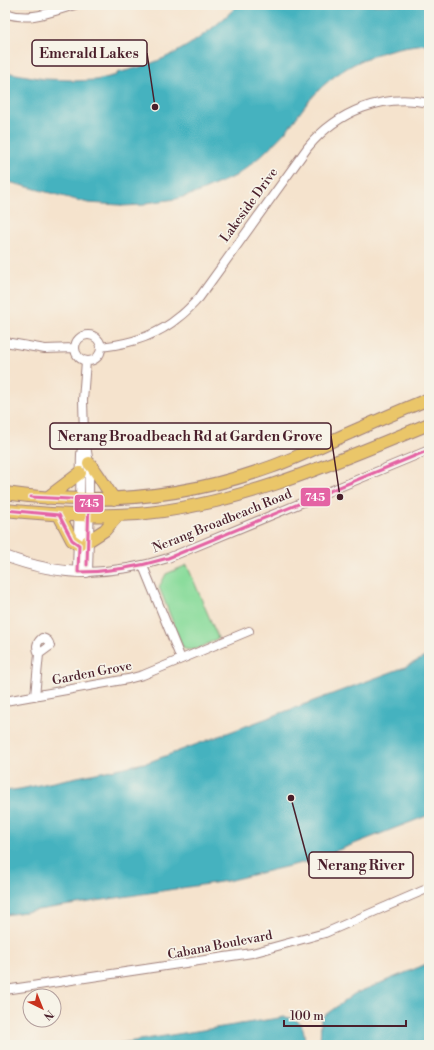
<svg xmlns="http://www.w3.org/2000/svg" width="434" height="1050" viewBox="0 0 434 1050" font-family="'Libre Bodoni',serif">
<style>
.green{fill:#8bdc9c;stroke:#6a7e64}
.water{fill:#44b2bf;stroke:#476875}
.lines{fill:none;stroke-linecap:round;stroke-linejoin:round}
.minor-casing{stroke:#a0817c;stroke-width:10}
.tertiary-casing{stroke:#a0817c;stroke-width:12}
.primary-casing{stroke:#a0817c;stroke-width:14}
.minor{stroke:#fff;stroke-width:8}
.tertiary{stroke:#fff;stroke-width:10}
.primary{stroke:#eac669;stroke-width:12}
.bus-1-casing{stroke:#f7f3e8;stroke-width:6}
.bus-1{stroke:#e463a4;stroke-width:3}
.labels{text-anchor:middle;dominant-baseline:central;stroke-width:3.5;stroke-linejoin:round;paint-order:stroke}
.street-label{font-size:13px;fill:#4a1f2b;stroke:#f7f3e8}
.leader{fill:none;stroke:#4a1f2b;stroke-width:1.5}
.callout-dot{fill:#4a1f2b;stroke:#f7f3e8;stroke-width:1.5}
.callout{fill:#f7f3e8;stroke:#4a1f2b;stroke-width:1.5}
.callout-label{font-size:14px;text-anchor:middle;font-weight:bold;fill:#4a1f2b}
.line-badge{stroke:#f7f3e8;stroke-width:1.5}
.badge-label{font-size:11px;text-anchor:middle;font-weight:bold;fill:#fff}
</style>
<rect width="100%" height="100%" fill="#f7f3e8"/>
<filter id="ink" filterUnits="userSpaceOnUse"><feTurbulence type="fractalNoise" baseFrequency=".025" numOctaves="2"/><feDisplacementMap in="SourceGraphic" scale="8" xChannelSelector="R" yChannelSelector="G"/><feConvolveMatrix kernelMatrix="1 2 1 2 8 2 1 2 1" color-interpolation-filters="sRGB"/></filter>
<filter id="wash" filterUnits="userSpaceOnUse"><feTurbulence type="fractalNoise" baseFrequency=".012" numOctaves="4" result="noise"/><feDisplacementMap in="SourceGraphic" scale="16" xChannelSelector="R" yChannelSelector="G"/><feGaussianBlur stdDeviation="0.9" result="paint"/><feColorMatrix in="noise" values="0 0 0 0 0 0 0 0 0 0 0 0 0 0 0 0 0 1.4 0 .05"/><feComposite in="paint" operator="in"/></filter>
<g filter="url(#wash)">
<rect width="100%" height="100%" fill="#f5e3cd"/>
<!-- green -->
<path class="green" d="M187,565L218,638C209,643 193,654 183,648L159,587L166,574Z"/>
<!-- water -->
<path class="water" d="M238,5H429V44C388,46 345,62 317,92C305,104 297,118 286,131C270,148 253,164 234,177H233L197,193L176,199L146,203L145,205L122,206L120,205L88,203L5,181V72L44,79L72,80V81L96,80L117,75V73C129,70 141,67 152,63C185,51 214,29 238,5Z
M429,655V815L310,861L227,881L5,915V791L20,789L149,762L405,667Z
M429,963V1045H320L321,1018L354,994Z
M285,1017C304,1020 304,1028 305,1045H108Z"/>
</g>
<g filter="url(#ink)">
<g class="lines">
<!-- minor casing -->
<g class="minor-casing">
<path id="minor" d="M5,13C30,22 50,12 75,5
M75 348a13 13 0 1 1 26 0a13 13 0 1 1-26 0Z
M5,342L45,349L75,348
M101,347C129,344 157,336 179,317C186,312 193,304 199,298L308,147C338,111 383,93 429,103
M85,440L89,463V500
M80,499L81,454L84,435L83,400L86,361
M143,566L181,659
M87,572C115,571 141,567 168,558L429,450
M35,696L39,654C36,647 36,643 42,638C47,639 49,641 50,646L39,654
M5,701L128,679L143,675L249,631
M5,990L252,953L325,933L429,888"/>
</g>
<!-- tertiary casing -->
<g class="tertiary-casing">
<path id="tertiary" d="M5,556C31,566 59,572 87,572L89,500
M78,572L80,499"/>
</g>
<!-- primary casing -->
<g class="primary-casing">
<path id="primary" d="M89,463C99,474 105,487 114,499
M5,493C95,506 185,498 271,467C299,457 326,443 354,431C379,420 404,409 429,399
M47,498L80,473
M5,510C49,515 93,517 138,514C240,505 336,462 429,424
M59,515L72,540L79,545
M88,541L105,530L118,515"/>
</g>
<!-- minor -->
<use href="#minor" class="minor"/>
<!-- tertiary -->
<use href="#tertiary" class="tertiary"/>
<!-- primary -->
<use href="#primary" class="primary"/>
<!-- bus-1 casing -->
<g class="bus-1-casing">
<path id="bus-1" d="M31,497L89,500L87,565
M5,510L59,515L72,540L79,545L78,572C109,572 138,567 168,558L429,450"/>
</g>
<!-- bus-1 -->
<use href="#bus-1" class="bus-1"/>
</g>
</g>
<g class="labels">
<!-- street labels -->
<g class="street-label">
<text transform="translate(249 205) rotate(-54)">Lakeside Drive</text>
<text transform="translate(222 521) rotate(-22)">Nerang Broadbeach Road</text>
<text transform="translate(92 673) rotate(-11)">Garden Grove</text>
<text transform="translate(220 945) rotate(-11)">Cabana Boulevard</text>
</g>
</g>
<!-- callouts -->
<path class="leader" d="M155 107L147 53M340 497L331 436M291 798L309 865"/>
<g class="callout-dot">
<circle cx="155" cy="107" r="4"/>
<circle cx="340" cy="497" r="4"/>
<circle cx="291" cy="798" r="4"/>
</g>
<g class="callout">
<rect x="32" y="40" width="115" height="26" rx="4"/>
<rect x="50" y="423" width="281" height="26" rx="4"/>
<rect x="309" y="852" width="104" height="26" rx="4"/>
</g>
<g class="callout-label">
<text x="89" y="58">Emerald Lakes</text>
<text x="190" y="441">Nerang Broadbeach Rd at Garden Grove</text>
<text x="361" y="870">Nerang River</text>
</g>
<g class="line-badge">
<rect x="300" y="487" width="31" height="20" rx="4" fill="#e463a4"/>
<rect x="74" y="494" width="30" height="19" rx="4" fill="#e463a4"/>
</g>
<g class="badge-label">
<text x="315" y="501">745</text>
<text x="89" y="507">745</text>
</g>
<!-- margin -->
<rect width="434" height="1050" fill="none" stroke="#f7f3e8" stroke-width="20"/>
<!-- north arrow -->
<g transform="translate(42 1008) rotate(137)"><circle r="19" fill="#f7f3e8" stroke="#b29e9c"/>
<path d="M0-3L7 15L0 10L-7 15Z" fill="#c8321e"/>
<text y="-6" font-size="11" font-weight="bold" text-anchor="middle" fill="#4a1f2b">N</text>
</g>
<!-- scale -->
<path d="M284 1020v6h122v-6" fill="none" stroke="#4a1f2b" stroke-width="2"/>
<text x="290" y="1020" font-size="12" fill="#4a1f2b" stroke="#f7f3e8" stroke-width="3" paint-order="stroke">100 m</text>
</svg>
